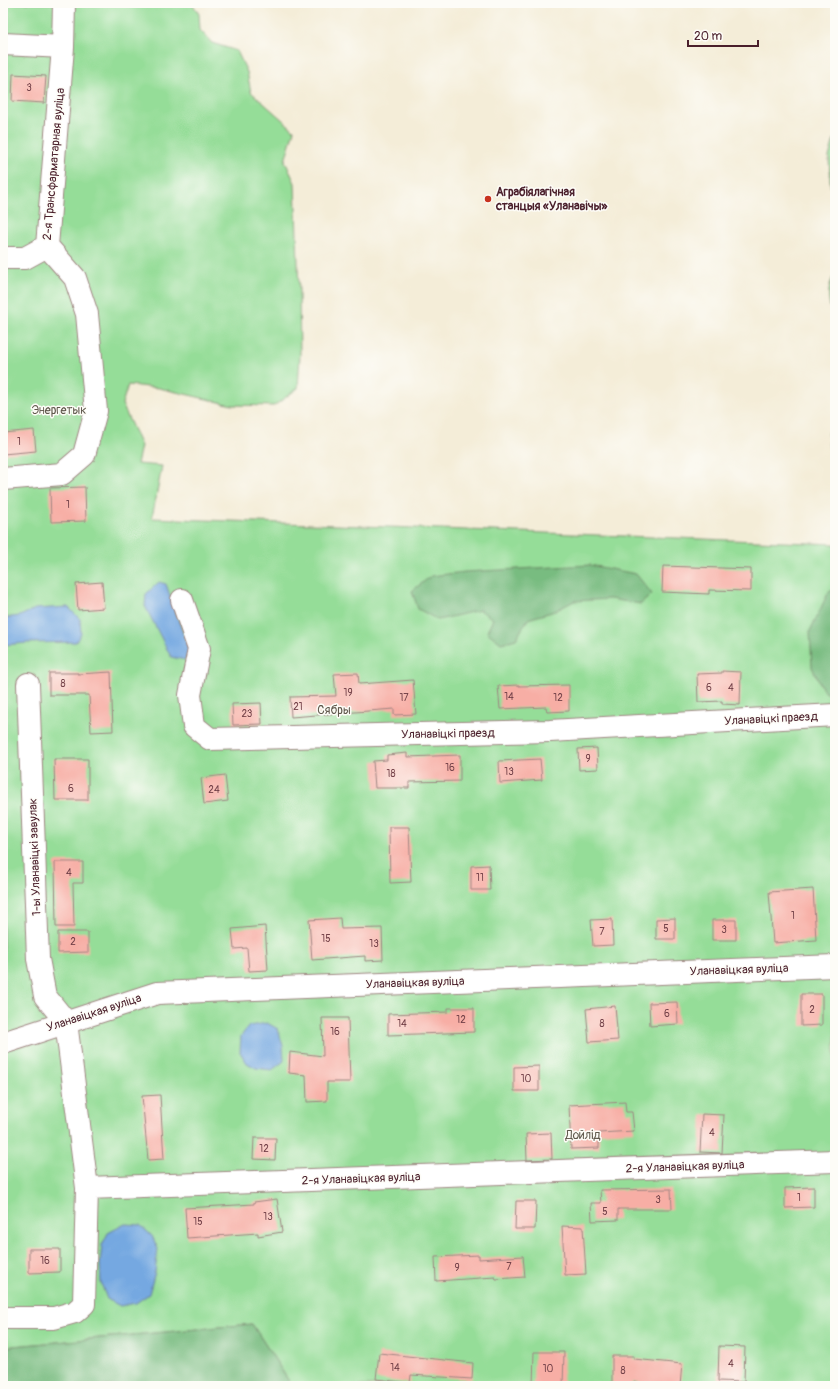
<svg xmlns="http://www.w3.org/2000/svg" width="838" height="1389" viewBox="0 0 838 1389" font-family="Pangolin,sans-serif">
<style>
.green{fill:#95dd98;stroke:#707e62}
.forest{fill:#78bc80;stroke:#616e56}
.water{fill:#74a8e1;stroke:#5f6486}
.building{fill:#f7aea5}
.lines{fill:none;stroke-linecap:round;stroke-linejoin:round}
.minor-casing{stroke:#9f8682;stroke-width:24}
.minor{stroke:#fff;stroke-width:22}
.poi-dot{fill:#c8321e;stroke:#fdfcf7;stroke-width:1.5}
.labels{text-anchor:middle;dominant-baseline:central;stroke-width:3;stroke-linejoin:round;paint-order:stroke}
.number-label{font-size:10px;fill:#75434a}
.street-label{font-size:12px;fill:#4a1f2b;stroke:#fdfcf7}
.poi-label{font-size:12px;font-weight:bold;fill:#4a1f2b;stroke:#fdfcf7;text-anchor:start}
.park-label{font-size:12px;fill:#60584c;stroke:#fdfcf7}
</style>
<rect width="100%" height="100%" fill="#fdfcf7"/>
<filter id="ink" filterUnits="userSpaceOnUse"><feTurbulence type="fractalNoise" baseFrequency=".025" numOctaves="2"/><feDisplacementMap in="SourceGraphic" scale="8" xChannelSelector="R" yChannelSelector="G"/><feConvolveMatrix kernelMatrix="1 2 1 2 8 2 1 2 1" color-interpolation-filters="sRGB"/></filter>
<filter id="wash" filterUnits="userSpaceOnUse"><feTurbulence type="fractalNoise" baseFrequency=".012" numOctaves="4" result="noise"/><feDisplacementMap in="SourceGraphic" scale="16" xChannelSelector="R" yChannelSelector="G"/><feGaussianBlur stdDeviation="0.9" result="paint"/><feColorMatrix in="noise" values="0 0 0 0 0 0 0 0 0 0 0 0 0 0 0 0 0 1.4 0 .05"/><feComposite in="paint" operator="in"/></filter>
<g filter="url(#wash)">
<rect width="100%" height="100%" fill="#f4edd8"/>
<!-- green -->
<path class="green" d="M3,3H192L199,14L200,30L212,43L237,51L247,72L251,92L294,130L285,161L295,183L299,291L300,354L298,388L274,406L232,405L159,388L128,385L122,404L141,446L137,464L162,466L152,518L835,544V1353L830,1386H292L252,1324L3,1347Z
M834,139H835V204L831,198L829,157Z
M835,274V325C830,309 824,290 835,274Z
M835,420V478L831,467L828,432Z"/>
<!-- forest -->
<path class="forest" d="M590,565L636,574L652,594L641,604L610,599L574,601L555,611L528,619L516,639L501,643L487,632L493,619L480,610L438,620L418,609L412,591L431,576L465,572Z
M835,588V700L823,690L812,667L810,631L828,593Z
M252,1324L292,1386H3V1347Z"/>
<!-- water -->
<path class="water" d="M159,582L166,584L189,651L185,660L171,657L145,606L146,594Z
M68,607L80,619L81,633L76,642L27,643L3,645V618L20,616L35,609Z
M267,1023L278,1029L283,1046L284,1061L272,1070L256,1068L247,1063L240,1052L241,1036L249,1026Z
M125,1224L140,1225L152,1236L158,1249L155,1272L149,1294L136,1303L120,1306L107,1299L101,1283L100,1264L102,1245L108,1233Z"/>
<g id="blocks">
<!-- building -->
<path class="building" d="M13,74L46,76L44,103L12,101Z
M34,430L36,451L3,454V433Z
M85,487L86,521L51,522L50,488Z
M663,566L751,569V591L709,590V594L662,592Z
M102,582L104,608L78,610L76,584Z
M722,671L741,672L740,705L722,704V701L698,702L697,674L722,673Z
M111,672L113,731L91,732L89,695H49V673H78V674Z
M358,673L359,684L413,680L416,714L394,715V709L291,717L290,697L336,696L334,674Z
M519,685V686L569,685V711L547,712L546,707L500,709L498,686Z
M261,703L262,724L233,725L232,704Z
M597,748L598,769L579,770L578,749Z
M407,753V757L460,755V781L409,782V788H375L373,761L387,760V755Z
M54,759H88V800H55Z
M540,759L542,780L500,783L499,761Z
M225,775L228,801L204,804L201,778Z
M389,827H409L411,882L390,883Z
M55,862H83V883H73L74,927H56Z
M489,865L490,890H471V866Z
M813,889L816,940L773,943L769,892Z
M340,918L341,929L382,928L383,960L365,961V956L312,960L309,920Z
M675,918V939H656V919Z
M612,919L613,945L593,946L591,920Z
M712,920H736V940H712Z
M265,926L268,970L249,971L247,948L234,949L232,929Z
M58,932H88V952L58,953Z
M801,994H822V1025L801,1026Z
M677,1002L678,1024L650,1026L649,1003Z
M615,1006L618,1040L589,1042L586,1009Z
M448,1008H474V1032L388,1035V1014L448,1012Z
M322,1018H348L350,1082H327V1101L307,1102L306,1075L289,1073L290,1052L323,1056Z
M539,1066V1091H514V1067Z
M160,1095L164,1159L148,1160L142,1096Z
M625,1102L626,1112H632L634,1131L599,1133V1148L571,1149L569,1105Z
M702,1114L724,1115L722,1153L700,1152Z
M551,1133L552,1159L527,1160L526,1134Z
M254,1138H276L275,1160L253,1159Z
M814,1187V1207L785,1208V1188Z
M671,1189L672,1209H618V1220L592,1221L591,1203H601L600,1190Z
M277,1199L282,1232L258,1236V1233L187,1238L185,1208L254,1204V1202Z
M516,1201H536L535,1229H515Z
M562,1226L583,1227L586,1274L565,1275Z
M29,1249H60V1272L29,1273Z
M479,1255V1259L523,1256L525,1277L496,1279L495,1277L436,1281L435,1257Z
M719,1346L745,1347L744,1382L718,1381Z
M534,1352H564L563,1386L533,1385Z
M379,1353L473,1363L472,1379L411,1375L410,1383L376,1379Z
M612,1356H634V1359L682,1364L680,1386L633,1382V1386H612Z"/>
</g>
</g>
<g filter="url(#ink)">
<use href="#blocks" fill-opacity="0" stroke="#9f8682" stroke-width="1"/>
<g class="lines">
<!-- minor casing -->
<g class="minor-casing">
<path id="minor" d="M3,44L63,47
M3,258H25L47,246
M3,479L62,474L84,455L96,411L87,314L75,278L47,246L63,47L64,3
M182,600L199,649L190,695L194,726L210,739L550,731L835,715
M28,684L38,959L45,996L66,1022L87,1188
M3,1043L157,993L835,966
M3,1318H54L75,1312L84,1304L87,1188L835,1161"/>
</g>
<!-- minor -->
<use href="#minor" class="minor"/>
</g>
</g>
<!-- markers -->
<circle class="poi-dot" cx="488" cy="199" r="4"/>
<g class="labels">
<!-- number labels -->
<g class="number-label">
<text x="29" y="88">3</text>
<text x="19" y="442">1</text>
<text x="68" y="505">1</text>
<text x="63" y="684">8</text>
<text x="709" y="688">6</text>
<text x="731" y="688">4</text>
<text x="348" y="693">19</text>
<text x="509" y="697">14</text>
<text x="404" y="698">17</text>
<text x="558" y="698">12</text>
<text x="298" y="707">21</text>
<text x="247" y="714">23</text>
<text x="588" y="759">9</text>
<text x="450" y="768">16</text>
<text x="509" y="772">13</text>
<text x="391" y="774">18</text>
<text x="71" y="789">6</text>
<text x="214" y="790">24</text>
<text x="69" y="873">4</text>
<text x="480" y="878">11</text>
<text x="793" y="916">1</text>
<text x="666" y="929">5</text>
<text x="724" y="930">3</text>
<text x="602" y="932">7</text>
<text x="326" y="939">15</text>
<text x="73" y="942">2</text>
<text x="374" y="944">13</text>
<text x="812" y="1010">2</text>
<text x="667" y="1014">6</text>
<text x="461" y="1020">12</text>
<text x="402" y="1024">14</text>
<text x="602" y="1024">8</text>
<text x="335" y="1032">16</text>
<text x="526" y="1079">10</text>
<text x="712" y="1133">4</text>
<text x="264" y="1149">12</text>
<text x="799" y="1198">1</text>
<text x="658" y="1200">3</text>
<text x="605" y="1212">5</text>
<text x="268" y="1217">13</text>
<text x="198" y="1222">15</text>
<text x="45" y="1261">16</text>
<text x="509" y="1267">7</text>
<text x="457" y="1268">9</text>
<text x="731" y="1364">4</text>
<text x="395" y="1368">14</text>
<text x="548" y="1369">10</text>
<text x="623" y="1371">8</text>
</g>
<!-- street labels -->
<g class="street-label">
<text transform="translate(54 164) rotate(-85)">2-я Трансфарматарная вуліца</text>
<text transform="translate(771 719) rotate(-3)">Уланавіцкі праезд</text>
<text transform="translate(448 734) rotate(-1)">Уланавіцкі праезд</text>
<text transform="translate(35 857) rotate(-92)">1-ы Уланавіцкі завулак</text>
<text transform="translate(739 970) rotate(-2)">Уланавіцкая вуліца</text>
<text transform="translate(415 983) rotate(-2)">Уланавіцкая вуліца</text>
<text transform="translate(94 1013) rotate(-18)">Уланавіцкая вуліца</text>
<text transform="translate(685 1167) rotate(-2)">2-я Уланавіцкая вуліца</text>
<text transform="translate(361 1179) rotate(-2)">2-я Уланавіцкая вуліца</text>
</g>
<!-- poi labels -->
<g class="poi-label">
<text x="496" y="192">Аграбіялагічная<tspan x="496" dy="14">станцыя «Уланавічы»</tspan></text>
</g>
<!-- park labels -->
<g class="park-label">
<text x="59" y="410">Энергетык</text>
<text x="334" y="710">Сябры</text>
<text x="583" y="1135">Дойлід</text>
</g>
</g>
<!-- margin -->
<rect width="838" height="1389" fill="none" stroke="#fdfcf7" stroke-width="16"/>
<!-- scale -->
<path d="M688 40v6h70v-6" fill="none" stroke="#4a1f2b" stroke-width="2"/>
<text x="694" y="40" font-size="12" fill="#4a1f2b" stroke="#fdfcf7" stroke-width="3" paint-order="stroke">20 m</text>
</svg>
